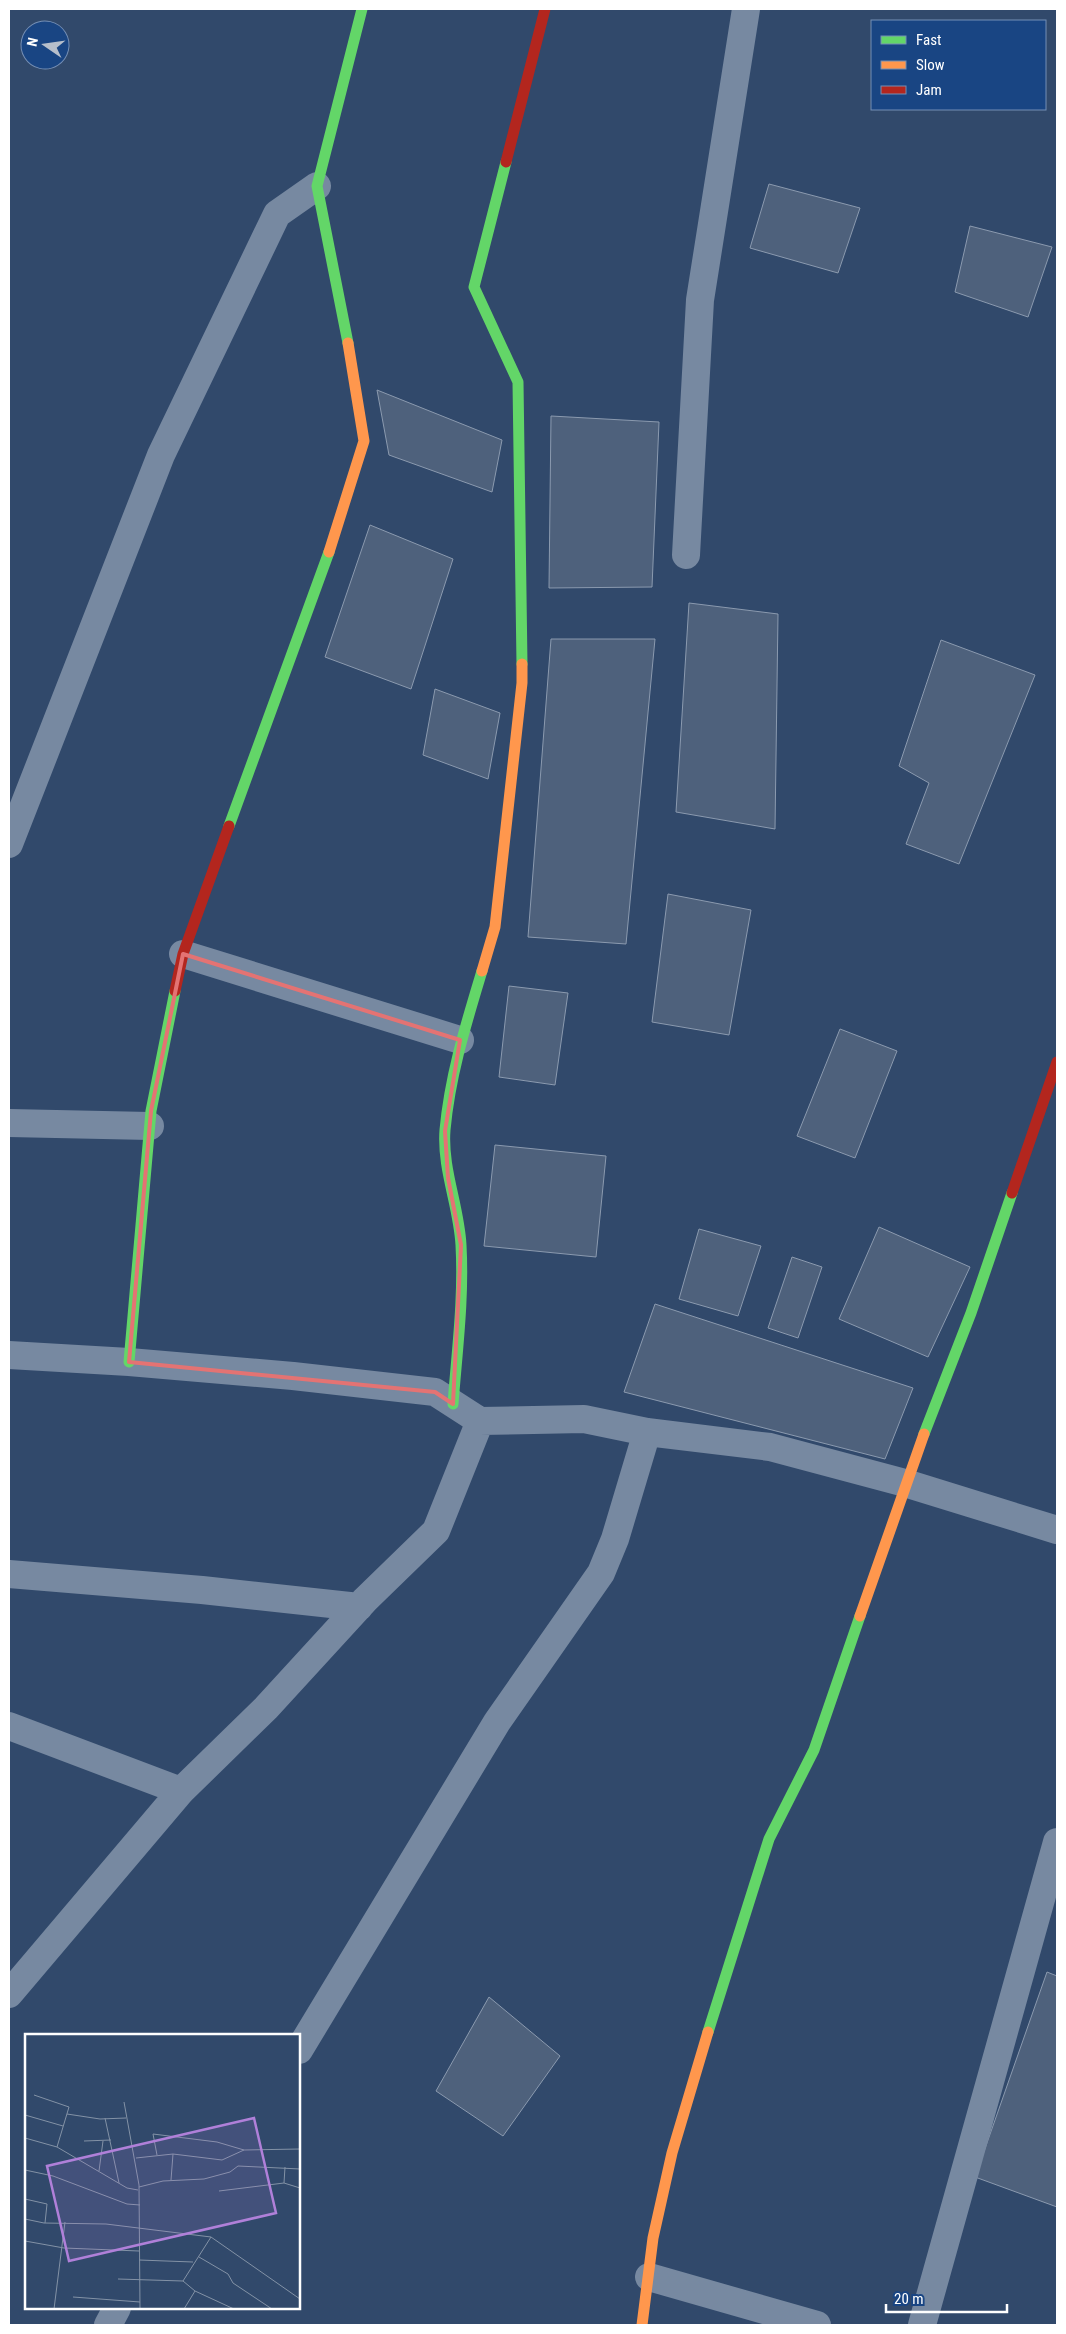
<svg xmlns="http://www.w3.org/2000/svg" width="1066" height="2334" viewBox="0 0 1066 2334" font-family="'Roboto Condensed',sans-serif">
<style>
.building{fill:#4e617c;stroke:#8b9aaf}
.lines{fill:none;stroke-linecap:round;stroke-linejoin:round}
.street{stroke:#7789a1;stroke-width:28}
.fast{stroke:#63d668;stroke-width:11}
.slow{stroke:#ff974d;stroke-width:11}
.jam{stroke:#b3261e;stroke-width:11}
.marked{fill:none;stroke:#e47373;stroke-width:4;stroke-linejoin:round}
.inset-road{fill:none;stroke:#8392a6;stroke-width:1}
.view{fill:#b080d9;fill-opacity:0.15;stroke:#b080d9;stroke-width:2.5}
.inset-edge{fill:none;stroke:#fff;stroke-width:2.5}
</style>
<rect width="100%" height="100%" fill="#31496b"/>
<!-- building -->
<path class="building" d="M769,184L860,208L838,273L750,248Z
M970,226L1052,247L1028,317L955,292Z
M377,390L502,440L492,492L389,455Z
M551,416L659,422L652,587L549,588Z
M370,525L453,559L411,689L325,657Z
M689,603L778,614L775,829L676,812Z
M551,639H655L626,944L528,937Z
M941,640L1035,675L959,864L906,844L929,783L899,766Z
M435,689L500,713L488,779L423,755Z
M668,894L751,910L729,1035L652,1022Z
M509,986L568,993L555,1085L499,1077Z
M840,1029L897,1051L855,1158L797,1136Z
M495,1145L606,1156L596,1257L484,1246Z
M879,1227L970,1267L928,1357L839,1319Z
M699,1229L761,1246L738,1316L679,1299Z
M792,1257L822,1267L798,1338L768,1328Z
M655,1304L913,1388L885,1459L624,1392Z
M1047,1972L1057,1976V2207L975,2177Z
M489,1997L560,2056L503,2136L436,2091Z"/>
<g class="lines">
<!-- street -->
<path class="street" d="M686,555L700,300L746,9
M9,844L161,455L277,214L317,186
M183,954L460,1040
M9,1123L150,1126
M9,1355L129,1362L293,1376L435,1392L480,1421L584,1419L647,1432L770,1447L905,1483L1057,1530
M9,1574L202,1590L359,1607
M9,1726L181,1791
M9,1994L181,1791L266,1708L365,1600L436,1531L480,1421
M299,2050L497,1722L601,1573L615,1539L647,1432
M649,2277L817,2325
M108,2325L117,2308
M922,2325L1057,1842"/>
<!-- fast -->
<path class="fast" d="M506,162L474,287L518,382L522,664
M348,343L317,186L362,9
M229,826L329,552
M129,1362L151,1111L175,991
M453,1404C457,1351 464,1298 461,1245C459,1206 442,1169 445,1130C450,1075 466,1024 482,971
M924,1434L971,1313L1012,1193
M708,2032L769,1839L814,1750L860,1616"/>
<!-- slow -->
<path class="slow" d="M329,552L364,441L348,343
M482,971L495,927L522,683V664
M860,1616L924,1434
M642,2325L653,2238L672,2153L708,2032"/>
<!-- jam -->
<path class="jam" d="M506,162L545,9
M175,991L183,954L229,826
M1012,1193L1057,1062"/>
</g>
<!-- marked area -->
<path class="marked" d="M183,954L460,1040L445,1131L448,1178L461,1245L453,1404L435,1392L129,1362L151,1111Z"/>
<!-- overview -->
<g transform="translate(25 2034)">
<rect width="275" height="275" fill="#31496b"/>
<path class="inset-road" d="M9,61L44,73L32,113M99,68L114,151L115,275M42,80L75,85L101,84M0,81L38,92M80,84L94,149M0,104L32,113L102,154L113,156M59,107L86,106M132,121L128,100L192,108L219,116M111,124L148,120L197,126L219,116L275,115M0,136L28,142L102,170L115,171M74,137L78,107M146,146L148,120M259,149L260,133M114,153L138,147L179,145L205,138L213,132L275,135M194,157L259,149L275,154M0,165L22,170L20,189M0,185L19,189L81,190L186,203L275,265M186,203L158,247L170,257L209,275M0,207L39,214L114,217M174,223L203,240L208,249L247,275M114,226L168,228M93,245L158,247M48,263L115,268M29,275L40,188M159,275L170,257"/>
<path class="view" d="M229,84L251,179L44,227L22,132Z"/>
<rect width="275" height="275" class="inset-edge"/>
</g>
<!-- border -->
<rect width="1066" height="2334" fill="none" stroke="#ffffff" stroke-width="20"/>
<!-- legend -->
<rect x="871" y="20" width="175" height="90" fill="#194583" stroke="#758fb5"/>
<rect x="881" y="36" width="25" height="8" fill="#63d668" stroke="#758fb5"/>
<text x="916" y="45" font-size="15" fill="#ffffff">Fast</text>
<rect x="881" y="61" width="25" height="8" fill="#ff974d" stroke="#758fb5"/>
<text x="916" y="70" font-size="15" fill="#ffffff">Slow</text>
<rect x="881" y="86" width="25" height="8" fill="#b3261e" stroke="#758fb5"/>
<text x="916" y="95" font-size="15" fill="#ffffff">Jam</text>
<!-- north arrow -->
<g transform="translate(45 45) rotate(283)"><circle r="24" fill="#194583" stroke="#758fb5"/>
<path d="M0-4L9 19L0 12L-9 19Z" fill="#b7bfcb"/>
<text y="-8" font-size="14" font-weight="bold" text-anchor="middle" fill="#ffffff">N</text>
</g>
<!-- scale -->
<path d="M886 2304v8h121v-8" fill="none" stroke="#ffffff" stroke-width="2.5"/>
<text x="894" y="2304" font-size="15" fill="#ffffff" stroke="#194583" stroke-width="4" paint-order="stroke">20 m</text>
</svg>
